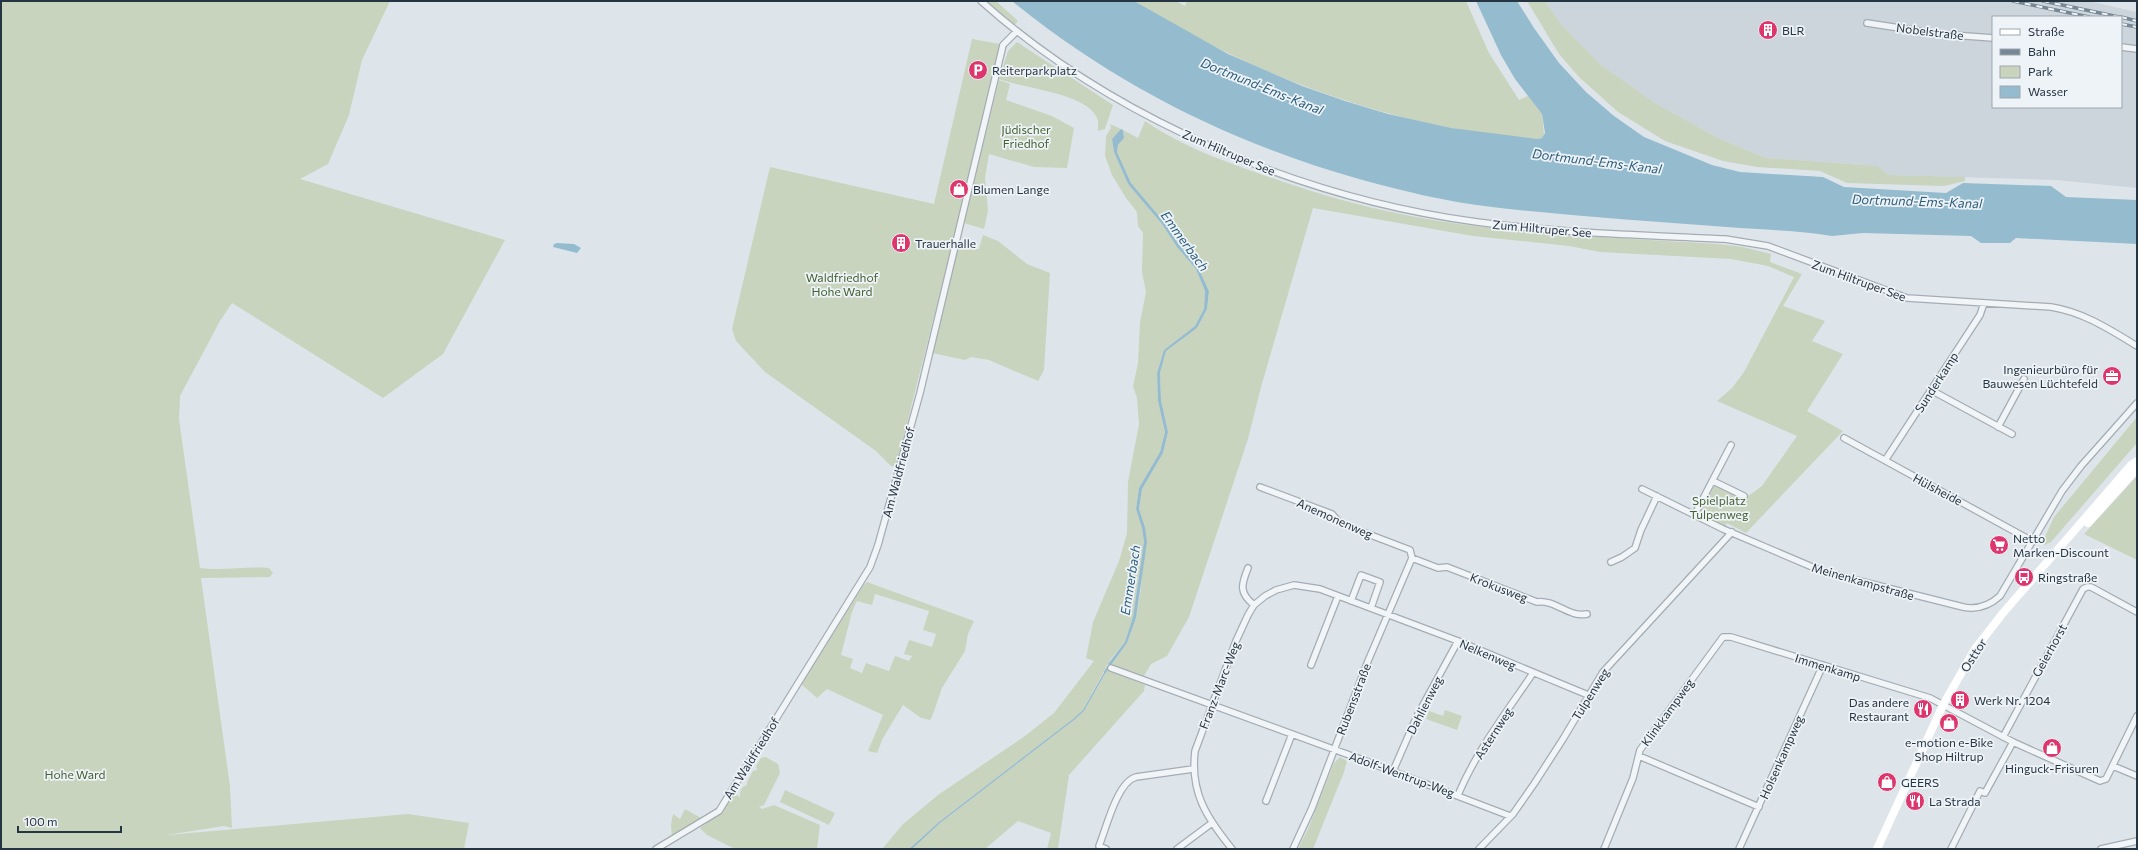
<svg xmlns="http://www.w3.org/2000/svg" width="2138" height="850" viewBox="0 0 2138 850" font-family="Commissioner,sans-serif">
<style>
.built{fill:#ccd4dc;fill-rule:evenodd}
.green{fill:#c8d4be;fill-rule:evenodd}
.water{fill:#95bbce}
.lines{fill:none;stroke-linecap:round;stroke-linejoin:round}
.stream{stroke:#95bbce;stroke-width:2}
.minor-casing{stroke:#a3adb4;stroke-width:8}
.minor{stroke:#f2f5f7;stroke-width:5.5}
.secondary{stroke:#fff;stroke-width:8}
.rail-casing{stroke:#768795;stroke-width:3.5}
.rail{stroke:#eef3f7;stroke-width:2;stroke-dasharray:6;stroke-linecap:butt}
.labels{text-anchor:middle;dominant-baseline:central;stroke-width:3.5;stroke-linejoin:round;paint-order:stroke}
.poi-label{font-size:12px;fill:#263542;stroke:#eef3f7;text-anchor:start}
.street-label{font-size:12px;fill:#263542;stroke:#eef3f7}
.park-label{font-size:12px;fill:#426031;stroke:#eef3f7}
.water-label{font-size:13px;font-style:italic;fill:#2b5d7b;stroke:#eef3f7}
</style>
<rect width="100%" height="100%" fill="#dee5ea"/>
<!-- built -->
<path class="built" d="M1545,1H2088L2137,12V188L2056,180L1889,175L1878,166L1766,158L1720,139L1655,103L1600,64L1561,24ZM1993,17H2121V107H1993Z"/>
<!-- green -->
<path class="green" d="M1,1H390L362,60L349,115L328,164L300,179L505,240L443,354L383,398L232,303L220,321L180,396L179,419L200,568C223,571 246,566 269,568L273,573L270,577L201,578L230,786L232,828L224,826L167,835L408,814L469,823L464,849H1Z
M987,1H996L1018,21L1014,26Z
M1134,1H1176L1185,6L1187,1H1466L1489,53L1519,100L1528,96L1542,114L1544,135L1542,138L1537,139C1508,136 1478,134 1450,128C1337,105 1231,62 1134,1Z
M1527,1H1545L1561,24L1600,64L1655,103L1720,139L1766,158L1878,166L1889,175L1965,177V181L1944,186L1847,183L1820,171L1757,167L1723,161L1665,141L1618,112L1579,77L1559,54Z
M972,39L1000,44L961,210L897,463L895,466H891L876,451L765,372L736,341L732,329L770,167L934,204Z
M1017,42L1113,105L1105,129L1098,131C1098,126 1099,121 1096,116C1084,93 1022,88 999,79L1008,51Z
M999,80L1010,84L1006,100L1052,116L1074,128L1067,168L1034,167L989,154L985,178L988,211L984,229L964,223Z
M1145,121C1183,147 1226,162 1269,177C1322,196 1377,211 1433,220C1527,235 1623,238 1719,244L1743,247L1771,254L1770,262L1802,274L1783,306L1825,321L1812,341L1843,354L1807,411L1843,431L1746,533L1727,523L1723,529L1698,516L1715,485L1740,498L1738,502L1742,505L1747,497L1762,486L1797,436L1717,401L1732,388L1744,372L1794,277L1768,266L1731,259L1600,252L1569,246L1473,236L1313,208L1261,387L1248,439L1189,617L1167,656L1151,664L1144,676L1111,665L1127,643L1136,618L1141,588L1145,527L1139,509L1142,489L1163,453L1168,432L1161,400L1160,373L1166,351L1197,328L1207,309L1209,291L1198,267L1179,245L1164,222L1131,183L1117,152L1118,145L1124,138L1123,130L1138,138Z
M1110,124L1121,129L1112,139L1114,152L1128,184L1162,224L1177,247L1196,269L1205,291L1204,309L1195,326L1164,350L1157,373L1158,401L1165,432L1160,452L1139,488L1136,509L1142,528L1144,542L1133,617L1125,642L1110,660L1083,710L1073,719L939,822L909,849H882L903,824L938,795L1025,736L1054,713L1094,661L1086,658L1093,622L1119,561L1127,533L1128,482L1139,424L1137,398L1133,386L1138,363L1140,322L1146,292L1142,272L1143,233L1138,226L1137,212L1126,198L1112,175L1105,156L1106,136L1111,128Z
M983,235L998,241L1027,264L1050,273L1044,370L1038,381L989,360L971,357L965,360L932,353L959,244L979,249Z
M2137,417V443L2051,542L2045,545L2043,541L2054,517Z
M2137,476V560L2084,534Z
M867,582L974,621L968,634L965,651L942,688L932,717L930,720L921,718L903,705L883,738L877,753L868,751L883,715L827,689L817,698L801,684L863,586ZM875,594L929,611L923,630L936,634L932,647L909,640L904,654L912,656L909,661L895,656L889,671L866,663L862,673L850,668L853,659L841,655L852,612L857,601L872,605Z
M1107,670L1145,685L1144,691L1069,775L1058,849H1047L1051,833L1018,821L985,849H912L940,823L1074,720L1084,711Z
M1445,710L1462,716L1457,730L1426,719L1429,711L1443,716Z
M766,757L778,764L780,773L764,805L759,807L762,809L774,805L820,825L817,849H735L707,835L700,828L721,812L734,794L740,797C740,791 741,787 747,785V782L753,771L757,770L756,766L761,758Z
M1340,757L1347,761L1344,772L1313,849H1298L1308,829L1334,763Z
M785,790L835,813L829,825L780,802Z
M685,809L701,818L697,824L672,839L671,825L673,814L680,819Z"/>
<!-- water -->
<path class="water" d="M1012,1H1134L1228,54L1302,86L1345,101L1388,114L1451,128L1537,139L1542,138L1545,133L1542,114L1515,79L1501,55L1476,1H1517L1534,28L1559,63L1586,92L1614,116L1644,137L1712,165L1740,172L1823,177L1844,187L1946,193L1963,183L2051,186L2066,197L2137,200V244L2016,238L2010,243H1981L1971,236L1863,233L1832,236C1798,230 1762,230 1727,227C1649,221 1570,216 1492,207C1447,202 1403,191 1359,179C1230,142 1117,86 1012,1Z
M1121,129L1123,130L1124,138L1118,145L1117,152L1131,183L1164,222L1179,245L1198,267L1209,291L1207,309L1197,328L1166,351L1160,373L1161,400L1168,432L1163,453L1142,489L1139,509L1145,527L1147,542L1136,618L1127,643L1111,665L1108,664L1125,642L1133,617L1144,542L1142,528L1136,509L1139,488L1160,452L1165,432L1158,401L1157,373L1164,350L1195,326L1204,309L1205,291L1196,269L1177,247L1162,224L1128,184L1114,152L1112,139Z
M557,243L574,244L581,248L577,253L553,247L554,244Z
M1106,669L1107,670L1084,711L1074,720L940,823L912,849H909L939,822L1073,719L1083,710Z"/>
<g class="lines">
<!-- stream -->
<path class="stream" d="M1105,672L1110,664"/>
<!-- minor casing -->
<g class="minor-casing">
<path id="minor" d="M981,1C1114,120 1301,198 1477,222C1559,233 1643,235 1725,239L1768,246L1907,298L2051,307C2083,312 2109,329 2137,346
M1867,23L1939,34L1993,38
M2121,47L2137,49
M1931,390L2012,434
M1998,427L2024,379
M1844,438L2032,541
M1886,459L1980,315L1984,303
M1713,481L1744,496
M1260,487L1332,514L1339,522L1347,526L1410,550L1412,558L1368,661L1312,808L1293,849
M1642,489L1723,529L1824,572L1963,607C1977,610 1990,605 2000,596L2062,491L2081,466L2137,403
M1695,514L1731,445
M1412,558L1438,568L1447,567L1537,602C1555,599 1569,618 1587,614
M1611,562L1622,557L1635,548L1641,530L1657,496
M1248,568C1241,585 1239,593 1254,605
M1351,601L1361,575L1380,582L1371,608
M1311,665L1338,596
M1111,668L1363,760L1510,816
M2003,737L2083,589L2087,587H2091L2137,612
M1639,756L1759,807
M2113,766L2137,776
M1393,771L1417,716L1458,641
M1458,795C1477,750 1506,713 1533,673
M1266,801L1292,734
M656,849L719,811L870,567L878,545L920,393L999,62L1003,45L1017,31
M1106,849L1099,846C1106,829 1117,782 1136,777L1193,769
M1177,849L1212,823
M1232,849C1207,818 1190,793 1195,751L1236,641L1248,615L1254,605L1265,596L1276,590L1294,585L1320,589L1458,641L1588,695
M1479,849L1513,814L1534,784L1563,739L1603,672L1732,532
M1604,849L1633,778L1640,750L1723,637H1731L1930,698L2013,742L2100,781L2106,779L2137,716
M1739,849L1823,665
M1951,849L1980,791L1985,793L2013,742
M2101,849L2137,841"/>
</g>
<!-- minor -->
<use href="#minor" class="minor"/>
<!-- secondary -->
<path class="secondary" d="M2088,523L2137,469
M1877,849L1943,705L1975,649L2003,613L2131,465L2137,461"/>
<!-- rail casing -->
<g class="rail-casing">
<path id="rail" d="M2013,1L2089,17
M2043,1L2119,17
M2121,17L2137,21
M2121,24L2137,27"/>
</g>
<!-- rail -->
<use href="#rail" class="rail"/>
</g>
<!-- icons -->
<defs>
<g id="building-disc" transform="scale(1)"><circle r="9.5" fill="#dd356c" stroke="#eef3f7"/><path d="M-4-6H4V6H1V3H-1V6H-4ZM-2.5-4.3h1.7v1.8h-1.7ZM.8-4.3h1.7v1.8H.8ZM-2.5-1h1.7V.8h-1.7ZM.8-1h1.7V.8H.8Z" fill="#fff"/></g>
<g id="parking-disc" transform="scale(1)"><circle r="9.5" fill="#dd356c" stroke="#eef3f7"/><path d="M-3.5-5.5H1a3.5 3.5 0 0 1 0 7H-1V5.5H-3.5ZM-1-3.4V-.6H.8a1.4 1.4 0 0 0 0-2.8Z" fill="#fff"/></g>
<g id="shop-disc" transform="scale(1)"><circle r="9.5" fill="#dd356c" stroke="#eef3f7"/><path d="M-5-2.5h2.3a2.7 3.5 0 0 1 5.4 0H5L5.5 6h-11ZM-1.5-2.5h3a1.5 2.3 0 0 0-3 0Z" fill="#fff"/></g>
<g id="office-disc" transform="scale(1)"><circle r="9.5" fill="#dd356c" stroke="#eef3f7"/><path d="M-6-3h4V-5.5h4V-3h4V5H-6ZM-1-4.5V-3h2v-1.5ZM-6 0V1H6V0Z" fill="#fff"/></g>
<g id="supermarket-disc" transform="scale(1)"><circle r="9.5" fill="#dd356c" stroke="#eef3f7"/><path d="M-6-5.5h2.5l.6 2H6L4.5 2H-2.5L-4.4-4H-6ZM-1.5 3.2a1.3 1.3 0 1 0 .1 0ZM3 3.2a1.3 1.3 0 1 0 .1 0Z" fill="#fff"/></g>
<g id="bus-disc" transform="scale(1)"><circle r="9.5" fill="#dd356c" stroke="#eef3f7"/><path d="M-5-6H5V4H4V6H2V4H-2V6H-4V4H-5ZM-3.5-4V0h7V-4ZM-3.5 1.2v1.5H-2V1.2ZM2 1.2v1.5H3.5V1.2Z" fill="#fff"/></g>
<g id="restaurant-disc" transform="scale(1)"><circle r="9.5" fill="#dd356c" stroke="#eef3f7"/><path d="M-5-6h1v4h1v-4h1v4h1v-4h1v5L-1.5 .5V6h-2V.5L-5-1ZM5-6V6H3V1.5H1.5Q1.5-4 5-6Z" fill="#fff"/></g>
</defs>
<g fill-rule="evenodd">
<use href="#building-disc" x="1768" y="30"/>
<use href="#parking-disc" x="978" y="70"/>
<use href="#shop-disc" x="959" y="189"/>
<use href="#building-disc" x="901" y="243"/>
<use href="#office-disc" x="2112" y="376"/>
<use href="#supermarket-disc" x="1999" y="545"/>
<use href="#bus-disc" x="2024" y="577"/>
<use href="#building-disc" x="1960" y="700"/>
<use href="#restaurant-disc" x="1923" y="709"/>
<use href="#shop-disc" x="1949" y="723"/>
<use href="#shop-disc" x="2052" y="748"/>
<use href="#shop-disc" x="1887" y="782"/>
<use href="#restaurant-disc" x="1915" y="801"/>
</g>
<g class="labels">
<!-- poi labels -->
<g class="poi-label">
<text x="1782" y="30">BLR</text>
<text x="992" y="70">Reiterparkplatz</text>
<text x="973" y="189">Blumen Lange</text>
<text x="915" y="243">Trauerhalle</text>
<text x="2098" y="369" text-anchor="end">Ingenieurbüro für<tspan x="2098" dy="14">Bauwesen Lüchtefeld</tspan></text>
<text x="2013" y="538">Netto<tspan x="2013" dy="14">Marken-Discount</tspan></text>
<text x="2038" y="577">Ringstraße</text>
<text x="1974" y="700">Werk Nr. 1204</text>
<text x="1909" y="702" text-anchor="end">Das andere<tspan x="1909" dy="14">Restaurant</tspan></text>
<text x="1949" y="742" text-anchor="middle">e-motion e-Bike<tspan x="1949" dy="14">Shop Hiltrup</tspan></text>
<text x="2052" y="768" text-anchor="middle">Hinguck-Frisuren</text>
<text x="1901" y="782">GEERS</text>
<text x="1929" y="801">La Strada</text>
</g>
<!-- street labels -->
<g class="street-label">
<text transform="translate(1930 31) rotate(7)">Nobelstraße</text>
<text transform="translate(1229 152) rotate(23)">Zum Hiltruper See</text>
<text transform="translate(1542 228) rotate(5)">Zum Hiltruper See</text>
<text transform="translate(1859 280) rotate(20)">Zum Hiltruper See</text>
<text transform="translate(1936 382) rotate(-57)">Sunderkamp</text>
<text transform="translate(898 472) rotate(-75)">Am Waldfriedhof</text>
<text transform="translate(1938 489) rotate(28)">Hülsheide</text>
<text transform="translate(1335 518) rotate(24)">Anemonenweg</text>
<text transform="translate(1863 581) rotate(16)">Meinenkampstraße</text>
<text transform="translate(1499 587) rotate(21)">Krokusweg</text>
<text transform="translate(2049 650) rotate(-61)">Geierhorst</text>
<text transform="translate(1488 654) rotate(23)">Nelkenweg</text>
<text transform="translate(1973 655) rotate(-57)">Osttor</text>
<text transform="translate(1828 667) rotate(17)">Immenkamp</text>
<text transform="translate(1219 685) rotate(-69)">Franz-Marc-Weg</text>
<text transform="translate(1590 694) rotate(-58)">Tulpenweg</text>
<text transform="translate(1353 699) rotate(-69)">Rubensstraße</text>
<text transform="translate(1424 705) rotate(-63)">Dahlienweg</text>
<text transform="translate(1667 712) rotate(-54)">Klinkkampweg</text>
<text transform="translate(1493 733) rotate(-57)">Asternweg</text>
<text transform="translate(1781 757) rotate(-66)">Holsenkampweg</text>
<text transform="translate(751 758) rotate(-58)">Am Waldfriedhof</text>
<text transform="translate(1402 774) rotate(20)">Adolf-Wentrup-Weg</text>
</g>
<!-- park labels -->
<g class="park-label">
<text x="1026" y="129">Jüdischer<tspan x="1026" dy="14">Friedhof</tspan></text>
<text x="842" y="277">Waldfriedhof<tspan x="842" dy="14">Hohe Ward</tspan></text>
<text x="1719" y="500">Spielplatz<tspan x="1719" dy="14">Tulpenweg</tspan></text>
<text x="75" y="774">Hohe Ward</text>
</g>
<!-- water labels -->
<g class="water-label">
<text transform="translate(1262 86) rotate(22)">Dortmund-Ems-Kanal</text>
<text transform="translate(1597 161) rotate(7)">Dortmund-Ems-Kanal</text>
<text transform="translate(1917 201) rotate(2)">Dortmund-Ems-Kanal</text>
<text transform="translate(1185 241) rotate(54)">Emmerbach</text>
<text transform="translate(1130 580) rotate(-81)">Emmerbach</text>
</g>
</g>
<!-- border -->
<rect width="2138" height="850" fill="none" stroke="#263542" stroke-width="4"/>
<!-- legend -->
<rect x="1992" y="16" width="130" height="92" fill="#eef3f7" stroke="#9ea7af"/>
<rect x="2000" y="29" width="20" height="6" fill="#ffffff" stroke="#9ea7af"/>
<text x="2028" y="36" font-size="12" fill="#263542">Straße</text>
<rect x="2000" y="49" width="20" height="6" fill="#768795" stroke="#9ea7af"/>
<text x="2028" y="56" font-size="12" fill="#263542">Bahn</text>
<rect x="2000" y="66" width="20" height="12" fill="#c8d4be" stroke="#9ea7af"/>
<text x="2028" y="76" font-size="12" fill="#263542">Park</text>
<rect x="2000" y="86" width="20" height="12" fill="#95bbce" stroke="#9ea7af"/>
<text x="2028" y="96" font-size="12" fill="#263542">Wasser</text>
<!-- scale -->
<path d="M18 826v6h103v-6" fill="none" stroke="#263542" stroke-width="2"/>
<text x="24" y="826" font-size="12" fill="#263542" stroke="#eef3f7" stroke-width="3" paint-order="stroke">100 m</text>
</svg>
